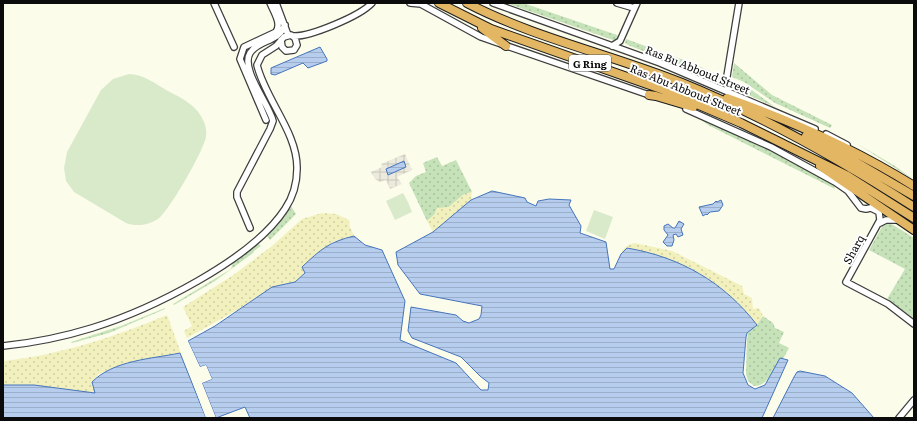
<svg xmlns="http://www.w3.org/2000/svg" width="917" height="421" viewBox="0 0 917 421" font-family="Literata,serif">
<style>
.green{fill:url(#green-dots)}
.sand{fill:url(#sand-dots)}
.pitch{fill:#d9eaca}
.plaza{fill:url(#plaza-grid);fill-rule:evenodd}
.water{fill:url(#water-rules);stroke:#4675bb}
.pier{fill:#fcfceb}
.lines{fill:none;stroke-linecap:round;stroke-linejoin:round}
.minor-casing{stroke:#3e3e3e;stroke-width:8}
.highway-casing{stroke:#1c1c1c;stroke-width:10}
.minor{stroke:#fff;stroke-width:5.5}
.highway{stroke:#e2b663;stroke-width:8}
.labels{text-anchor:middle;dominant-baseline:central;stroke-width:4;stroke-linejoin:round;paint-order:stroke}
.shield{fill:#fff;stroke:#545454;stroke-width:1}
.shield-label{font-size:10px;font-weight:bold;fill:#0b0b0b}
.street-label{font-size:11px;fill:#0b0b0b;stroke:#fff}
</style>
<defs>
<pattern id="green-dots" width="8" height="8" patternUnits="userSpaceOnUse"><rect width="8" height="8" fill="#c6e2b9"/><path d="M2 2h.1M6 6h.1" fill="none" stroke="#a9c19e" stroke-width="1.8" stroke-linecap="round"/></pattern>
<pattern id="sand-dots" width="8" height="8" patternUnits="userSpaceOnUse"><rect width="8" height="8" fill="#f2f1bd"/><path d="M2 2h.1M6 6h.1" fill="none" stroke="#cecda1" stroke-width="1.8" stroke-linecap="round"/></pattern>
<pattern id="plaza-grid" width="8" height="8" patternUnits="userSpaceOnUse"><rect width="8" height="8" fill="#ebeadc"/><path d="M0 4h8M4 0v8" fill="none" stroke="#c8c7bb"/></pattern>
<pattern id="water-rules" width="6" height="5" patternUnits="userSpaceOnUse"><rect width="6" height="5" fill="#b6cdee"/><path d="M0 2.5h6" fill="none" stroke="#9bafcb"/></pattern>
</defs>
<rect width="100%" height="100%" fill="#fcfceb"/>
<!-- green -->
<path class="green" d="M506,3H523L617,35L618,37L616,40H613Z
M626,39L692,63L725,78L721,82L628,45L625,43Z
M734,63L772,95L832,125L830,128L775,103L744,82L732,77Z
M732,81L749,88L775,107L733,88Z
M696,116L755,142L833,184L835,189L708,125Z
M856,143L895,166L914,180Z
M437,157L442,166L456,160L472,192L463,195L449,207L436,210L435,214L427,221L409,183L416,176L426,172L423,163Z
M291,206L296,214L270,240L266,235L283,218Z
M890,223L914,238V319L887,299L905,269L869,250L883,225Z
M258,243L261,246L254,251L253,253L215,281L174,305L173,304L231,269L233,262Z
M165,308V309L109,333L72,343L71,342L121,326Z
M763,316L773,323L775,328L784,332L779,343L789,348L783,359L780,358C774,368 768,387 754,386L748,381L746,374L747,339L748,333Z"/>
<!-- sand -->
<path class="sand" d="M472,192L471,200L433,232L427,221L435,214L437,208L449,207L463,195Z
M322,213L336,214L349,220L350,227L354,236L333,242L305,273L295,282L272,287L239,309L187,338L184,331L192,326L183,307L232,276L272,246L302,219Z
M635,243L672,251L742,286L744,294L752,298L753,309L759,308L763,316L757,325C724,282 680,257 627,248L621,254C623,247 629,244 635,243Z
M167,315L181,353L141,360L110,369L99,374L92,382L96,393L3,386V361C60,355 114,337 167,315Z"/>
<!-- pitch -->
<path class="pitch" d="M129,74C143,74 156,84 168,91C183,99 197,105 204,122C207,129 207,137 204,143C199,158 169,211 158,219C149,225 136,227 126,223L74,192L66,181L64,168L67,152L101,90L113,79Z
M403,193L408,202L393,209L408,202L412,212L395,220L386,201Z
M594,210L613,217L605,239L586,231Z"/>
<!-- plaza -->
<path class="plaza" d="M405,154L412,170L397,177L402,184L390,189L386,180L380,182L375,179L371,172L382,167L381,164ZM404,161L406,167L388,175L386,169Z"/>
<!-- water -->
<path class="water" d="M320,47L327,59V61L308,68L303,63L275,75L271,74V68Z
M404,161L406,167L388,175L386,169Z
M492,191L525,198L527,202L536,206L538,201L549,199L571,200L569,205L581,226L580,233L606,242L610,269H614L621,254L627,248C680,257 724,282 757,325L747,333L746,337L743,373L748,385L755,389L765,385L780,358L788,360L762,418H250L245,407L216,418L202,383L212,379L206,365L200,367L188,341L215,326L272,287L295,282L305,273L302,267C321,249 329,242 354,236L365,245L382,250L405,301L400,340L456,363L481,390H488L489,383L480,376L461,357L412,338L408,331L411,307L456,315L463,321L469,323L479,319L481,315L482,306L420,294L398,265L396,252L433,232L471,200Z
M721,200L723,205L719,211L710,212L707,215L706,214L703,216L699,207L713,204L716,201L717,202Z
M679,221L684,224L681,229L683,235L678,237L676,234L673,235L674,240L672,246H667L663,242L668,235L664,230V226L668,224L673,228H675Z
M180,353L206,418H3V385H34L95,393L92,382C114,360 151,359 180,353Z
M800,371L825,376L852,393L874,418H773L794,377L797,372Z"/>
<!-- pier -->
<path class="pier" d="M187,339L200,367L206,365L212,379L202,383L216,418H214L200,383L209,377L205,368H198L186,342Z
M181,351L182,353L208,418H206Z"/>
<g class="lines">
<!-- minor casing -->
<g class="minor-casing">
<path id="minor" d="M214,3L234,47
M276,3L288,35
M410,3L421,4
M419,3L481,37L652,96
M493,3L660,63L815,129
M617,3L634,8
M293,36C310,37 360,16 372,3
M612,46L620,41L637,3
M729,92L726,82L739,3
M686,109L771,147L835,182L848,191L861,208L866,209L879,206
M266,120L240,59L244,47L276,32C282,24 274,12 270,3
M826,134L847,145
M871,208L879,212L880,220L846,282L888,304L914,324
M878,224L886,220H899
M250,228L237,197V192L270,129L273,121C269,104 240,69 250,53C259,39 278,43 285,25
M3,346C33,343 63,337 92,328C150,310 252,260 285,209C293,197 297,183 297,169C298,133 265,99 257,65L262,55L276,46L284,37L291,35L295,38L297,45L294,50L286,51L282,47L281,40
M899,418L914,400"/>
</g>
<!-- highway casing -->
<g class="highway-casing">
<path id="highway" d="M439,3L491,29L664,90L741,123L846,175L914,218
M467,3C534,38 613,55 682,83C763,116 841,160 914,207
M482,28L506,46
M649,95L656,96L693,107
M727,98C792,121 856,150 914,186
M806,136L835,150L914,196
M820,166L914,230"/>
</g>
<!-- minor -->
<use href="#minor" class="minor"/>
<!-- highway -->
<use href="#highway" class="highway"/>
</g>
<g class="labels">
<!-- shield labels -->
<rect class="shield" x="569" y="55" width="42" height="16" rx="3"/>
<g class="shield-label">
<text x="590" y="63">G Ring</text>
</g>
<!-- street labels -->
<g class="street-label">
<text transform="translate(698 69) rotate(22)">Ras Bu Abboud Street</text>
<text transform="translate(686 89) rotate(22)">Ras Abu Abboud Street</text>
<text transform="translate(853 249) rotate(-61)">Sharq</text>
</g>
</g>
<!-- border -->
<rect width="917" height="421" fill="none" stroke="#0b0b0b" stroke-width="8"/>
</svg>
